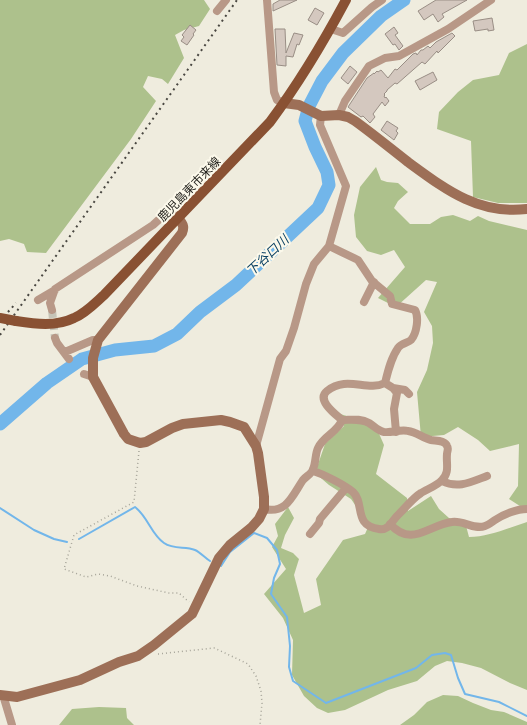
<svg xmlns="http://www.w3.org/2000/svg" width="527" height="725" viewBox="0 0 527 725" font-family="'Noto Sans','Noto Sans JP',sans-serif">
<style>
.green{fill:#adc18c}
.lines{fill:none;stroke-linecap:round;stroke-linejoin:round}
.stream{stroke:#72b6ea;stroke-width:2}
.river{stroke:#72b6ea;stroke-width:13}
.building{fill:#d4c8bf;stroke:#998e85}
.street-tunnel{stroke:#c6c4b7;stroke-width:8;stroke-dasharray:8 4;stroke-linecap:butt}
.path{stroke:#a6a499;stroke-width:1.5;stroke-dasharray:1 3;stroke-linecap:butt}
.street{stroke:#b89887;stroke-width:8}
.secondary{stroke:#9d6f57;stroke-width:10}
.primary{stroke:#895133;stroke-width:10}
.rail{stroke:#494741;stroke-width:2;stroke-dasharray:2 4;stroke-linecap:butt}
.primary-bridge{stroke:#895133;stroke-width:10}
.labels{text-anchor:middle;dominant-baseline:central;stroke-width:4;stroke-linejoin:round;paint-order:stroke}
.street-label{font-size:12px;fill:#23221d;stroke:#fcf9eb}
.water-label{font-size:13px;font-style:italic;fill:#0c4264;stroke:#fcf9eb}
</style>
<rect width="100%" height="100%" fill="#efecde"/>
<!-- green -->
<path class="green" d="M0,0H204L210,9L199,26L184,30L175,35L184,58L168,84L162,79L148,76L143,87L156,101L131,139L46,253L27,252L24,244L9,239L0,241Z
M527,44V203H498L473,197L471,141L437,129L439,112L458,92L473,80L499,75L509,53Z
M376,167L381,180L387,182L398,183L408,192L398,201L394,208L410,224H430L441,217L453,215L470,221L478,216L489,221L527,230V505L523,508L509,499L518,486L519,444L490,451L478,440L458,427L444,435L421,437L417,392L427,370L433,343L432,326L424,312L437,282L426,280L396,307L378,298L405,267L394,250L381,255L367,251L356,237L354,215L360,187Z
M334,412C349,416 363,423 377,429L384,445L376,474L407,498L408,511L431,496L439,509L449,518L465,522L469,537C489,537 508,528 527,522V690L510,683L481,668L462,663L447,661L435,666L417,681L388,690L345,710L328,713L317,708L304,696L292,675L293,640L283,618L264,594L286,569L272,547L278,536L275,524L288,507L294,518L285,535L281,548L293,553L299,559L294,575L304,613L321,605L316,579L343,540L365,534L369,525L351,499L329,485L315,473L325,444L344,426Z
M443,695L458,696L473,703L491,710L504,712L527,722V725H400L414,715L427,702Z
M99,707L126,708L127,718L134,725H59L72,709Z"/>
<g class="lines">
<!-- stream -->
<path class="stream" d="M0,508L34,530L54,539L67,542
M79,539L135,507C148,517 151,534 164,543C174,550 185,546 195,550C200,552 205,558 210,561
M221,566L230,552L254,533L267,538L277,550L280,564L274,578L271,594L287,617L290,646L289,667L293,681L326,703L416,668L432,655L445,653L451,655L458,678L465,694L499,702L527,716"/>
<!-- river -->
<path class="river" d="M0,424L47,383L82,359L115,350L154,346L177,334L200,312L236,285L318,208L329,185L327,172L315,147L305,121L309,106L322,81L343,53L381,16L404,0"/>
</g>
<!-- building -->
<path class="building" d="M280,0H297L273,11V4Z
M436,0H467L442,14L444,17L438,22L433,14L424,20L418,11Z
M315,8L324,13L317,25L308,20Z
M492,18L494,30L488,31V29L475,31L473,21Z
M190,25L196,30L193,34L194,35L187,45L181,41L184,37L182,35Z
M394,27L398,33L395,35L403,46L399,50L395,44L393,45L385,34Z
M275,29H285L286,53L294,33L303,35L299,45L297,44L293,57L286,56V66L277,65Z
M452,33L455,36L438,53L437,51L425,64L422,62L397,84L395,83L387,90V91L384,94L385,95L384,96L385,98L386,97L389,101L385,106L382,102L373,114L375,117L370,123L363,116L361,117L348,107L367,78L374,73V74L377,71L378,72L381,70L388,78L395,69L397,70L413,54L416,53L417,55L421,50H423L428,46L430,48L436,42Z
M350,66L357,72L348,84L341,78Z
M433,72L437,80L420,90L415,81Z
M387,121L398,128L396,131L398,133L394,140L381,130Z"/>
<g class="lines">
<!-- street-tunnel -->
<path class="street-tunnel" d="M52,310L55,338"/>
<!-- path -->
<path class="path" d="M139,451L134,502L74,535L64,569L86,577L98,574L110,576L137,586L169,593H179L189,602
M158,654L214,648L225,653L248,664L256,676L261,691L262,703L260,725"/>
<!-- street -->
<path class="street" d="M267,0L274,92L277,100L284,103
M217,11L226,0
M331,29L343,33L372,7L382,0
M339,115L345,101L369,66L385,58L399,56L448,29L491,0
M38,300L55,290
M364,302L374,282
M52,310L50,303L55,289L153,225L165,214L169,212L178,218
M55,338L57,343L69,359
M65,352L93,340H98
M84,374L93,377
M385,383L393,388L397,393L394,409L396,432
M393,388L405,390L409,394
M256,446L280,359L286,351L294,328L306,284L314,264L329,246L346,186L320,125L321,116
M313,471C323,474 345,485 353,492C365,503 353,526 379,529C389,531 392,520 399,514C406,507 413,498 421,493C427,489 437,486 442,480C450,472 446,464 447,454C447,451 449,449 447,446C445,440 436,441 431,440C423,438 416,432 408,431C401,429 392,433 384,432C378,431 374,426 369,423C360,418 351,420 342,420
M442,481C458,489 471,482 487,476
M264,509C287,514 292,496 303,480C306,476 312,474 313,469C316,463 315,454 318,448C323,436 338,432 342,420C335,414 316,400 327,391C347,375 367,392 385,383C388,371 391,358 398,348C401,343 408,343 411,340C417,333 419,317 415,310L392,304L390,296L372,281L358,260L329,246
M390,524C412,548 428,525 452,522C463,520 474,530 485,526C488,525 492,522 495,520C504,514 517,509 527,509
M310,534L319,523L320,519L346,488
M3,695L12,725"/>
<!-- secondary -->
<path class="secondary" d="M284,103L299,105L321,116L339,115L348,117L355,121C373,134 390,148 408,162C445,189 478,215 527,209
M0,695L17,697L80,680L119,662L138,656L154,645L192,614L219,558L230,545L251,528L259,519L264,509V497L258,453L256,446L244,427L230,422L221,420L183,424L172,428L146,442L140,443L128,439L124,434L93,377V358L98,340L182,233C185,226 182,223 178,218"/>
<!-- primary -->
<path class="primary" d="M16,321C35,324 56,327 74,318C86,313 95,303 104,295L270,122C299,83 323,43 346,0"/>
<!-- rail -->
<path class="rail" d="M0,321L16,303
M0,335L237,0"/>
<!-- primary-bridge -->
<path class="primary-bridge" d="M0,318L16,321"/>
</g>
<g class="labels">
<!-- street labels -->
<g class="street-label">
<text transform="translate(189 189) rotate(-46)">鹿児島東市来線</text>
</g>
<!-- water labels -->
<g class="water-label">
<text transform="translate(267 255) rotate(-43)">下谷口川</text>
</g>
</g>
</svg>
